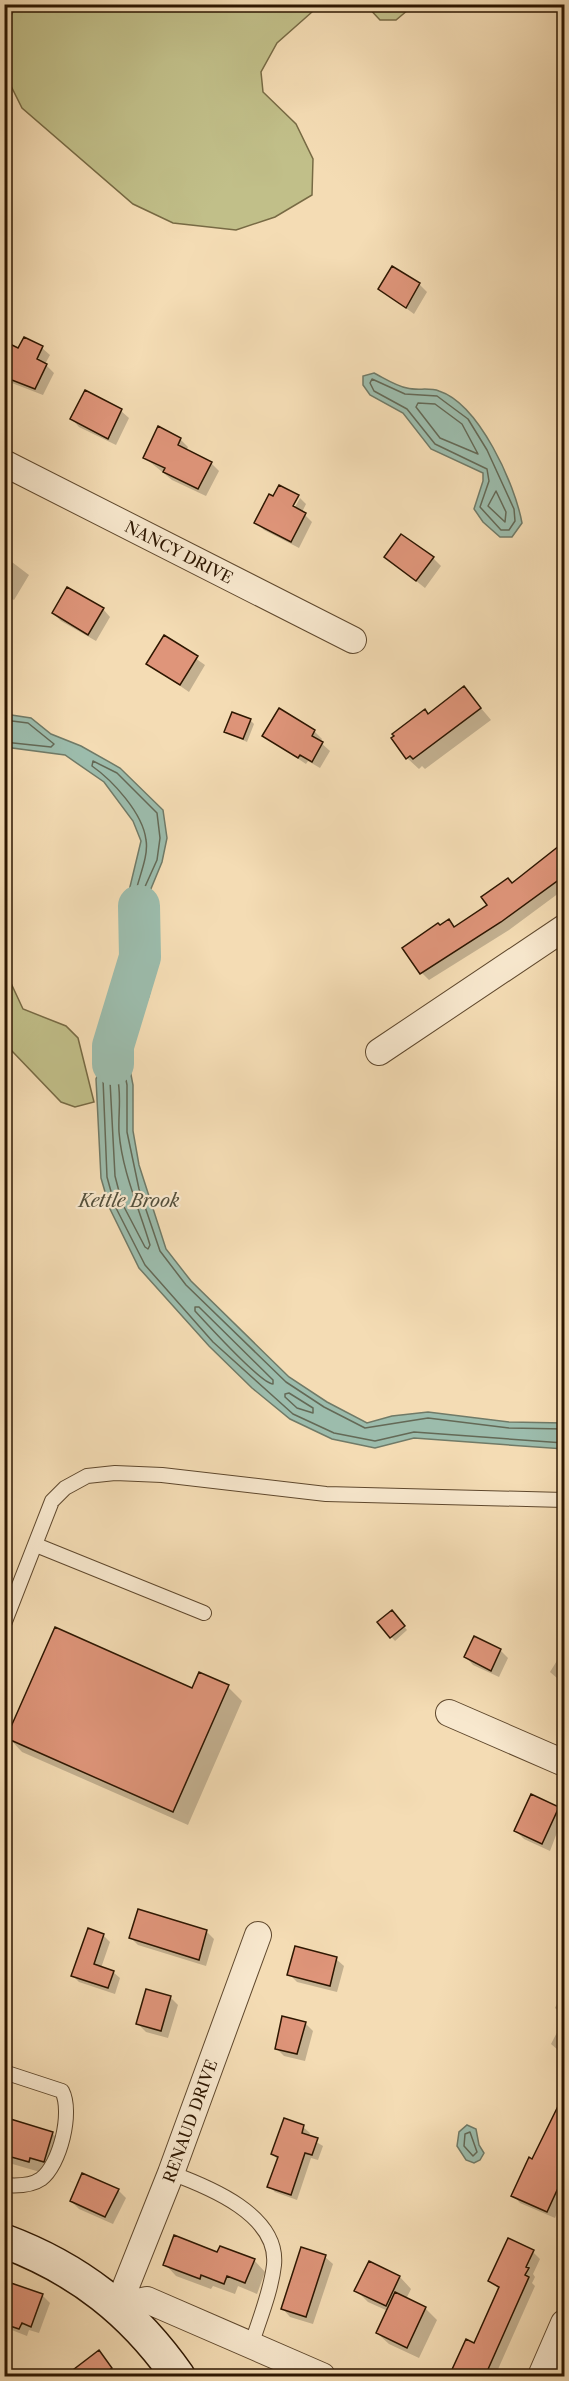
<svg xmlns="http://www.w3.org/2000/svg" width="569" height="2381" viewBox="0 0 569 2381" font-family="'Libre Caslon Text',serif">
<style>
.green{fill:#c1bf89;stroke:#776a44;stroke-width:1.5}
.water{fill:#9cbcac;stroke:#707a67;stroke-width:1.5}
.shadow{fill:#0003}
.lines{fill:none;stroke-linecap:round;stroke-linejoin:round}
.shore{stroke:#646956;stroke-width:1.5}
.river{stroke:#9cbcac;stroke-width:42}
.building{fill:#df957a;stroke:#2d1600;stroke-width:1.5}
.lane-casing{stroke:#5f482d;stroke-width:16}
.street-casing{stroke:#5f482d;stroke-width:28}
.secondary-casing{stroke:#2d1600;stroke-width:36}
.lane{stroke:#f8e8ce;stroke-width:14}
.street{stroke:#f8e8ce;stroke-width:26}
.secondary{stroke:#f8e8ce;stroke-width:33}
.labels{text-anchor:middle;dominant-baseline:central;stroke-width:4.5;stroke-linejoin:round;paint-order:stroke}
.street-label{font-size:16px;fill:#2d1600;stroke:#f8e8ce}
.water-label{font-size:18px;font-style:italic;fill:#54503c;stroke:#f8e8ce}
</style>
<rect width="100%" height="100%" fill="#f4dcb4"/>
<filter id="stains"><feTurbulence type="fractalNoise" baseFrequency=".00333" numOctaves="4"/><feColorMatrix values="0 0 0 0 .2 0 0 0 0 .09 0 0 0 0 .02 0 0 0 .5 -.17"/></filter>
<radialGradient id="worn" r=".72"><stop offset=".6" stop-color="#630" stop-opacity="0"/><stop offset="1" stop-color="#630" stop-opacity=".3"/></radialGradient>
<!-- green -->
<path class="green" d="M16,5H312V12L277,43L261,72L263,92L296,124L313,159L312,195L275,217L236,230L173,223L133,204L22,108L9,82L5,54V29Z
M366,5H408V10L396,20H380Z
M5,976L9,979L23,1009L66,1026L78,1038L94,1102L75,1107L61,1102L11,1050H5Z"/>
<!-- water -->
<path class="water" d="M374,373C384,378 396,386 407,388C417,391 429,387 439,391C479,404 515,484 522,523L512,537H500L483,522L474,509L483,481V473L431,449L403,413L370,395L363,385V376Z
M5,714L31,718L51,734L81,746L120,768L163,810L167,838L162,862L143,908L152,934L154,974L149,996L127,1054L133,1085V1131L139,1165L166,1249L191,1281L289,1377L327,1402L367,1423L392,1416L428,1412L509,1422L564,1423V1449L414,1438L375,1448L332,1439L290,1419L252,1388L209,1346L139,1268L110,1209L101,1178L96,1079L140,974L128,895L141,841L133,821L104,782L65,755L5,747Z
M467,2125L476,2129L479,2145L484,2153L480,2160L474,2163L466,2160L457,2146L459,2132Z"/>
<!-- shadow -->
<path class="shadow" d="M419,284L427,292L414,314L380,289Z
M4,343L19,350L42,348L50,355L45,364L54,373L43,395L4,380Z
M85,392L121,411L129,418L116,445L79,427L72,419Z
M158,428L181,440L188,447L186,451L211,463L219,471L206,496L172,480L144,457Z
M280,487L299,497L288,512L291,514L300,498L306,504L302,512L312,522L299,548L264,530L256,522Z
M4,556L29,575L14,600L4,594Z
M386,557L433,558L441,566L425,588Z
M103,609L110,617L96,641L61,621L53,613Z
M165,637L205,665L189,692L148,664Z
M464,688L491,720L425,769L422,766L419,769L407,758L429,715Z
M250,720L254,724L247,742L226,732Z
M314,731L322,739L320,742L330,751L320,768L308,761L306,764L264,736Z
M564,844V892L563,890L509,930L429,980L422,973L448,921L456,928L489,906Z
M392,1612L407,1630L395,1641L379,1623Z
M500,1650L508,1658L499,1677L473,1665L466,1657Z
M558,1659L564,1662V1684L550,1672Z
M228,1687L242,1701L188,1825L22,1752L8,1737L192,1690Z
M532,1796L559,1808L564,1814L550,1851L524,1839L516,1831Z
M139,1911L207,1932L214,1939L206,1966L138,1945L131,1938Z
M103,1935L110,1942L101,1968L113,1972L120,1978L115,1994L79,1982L73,1976Z
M336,1959L344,1966L337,1992L297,1982L289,1974Z
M562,1993L564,1994V2016L555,2008Z
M170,1997L178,2005L168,2038L146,2032L138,2024Z
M564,2019V2055L551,2044Z
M305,2023L313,2031L305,2061L284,2056L276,2048Z
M564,2103V2195L555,2218L520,2203L513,2195Z
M4,2119L52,2133L64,2145L55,2172L41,2168L40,2172L9,2163L4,2158Z
M303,2127L310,2133L308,2137L323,2146L318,2160L311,2158L297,2200L275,2192L269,2186L278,2160L273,2154Z
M118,2190L126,2198L113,2224L79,2209L71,2201Z
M533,2252L540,2259L533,2274L535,2277L532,2283L535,2286L495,2376H450L467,2341L475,2345L500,2290L490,2281Z
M218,2254L254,2260L265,2272L257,2294L238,2286L235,2294L213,2286L211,2289L176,2276L165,2264Z
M325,2257L333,2264L313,2324L290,2317L283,2309Z
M369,2263L400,2277L411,2289L406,2299L426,2309L437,2320L419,2358L389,2344L377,2333L388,2311L368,2302L356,2290Z
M42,2295L50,2303L39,2333L29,2330L27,2336L4,2327V2306Z
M99,2352L118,2375L68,2376Z"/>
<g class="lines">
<!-- shore -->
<path class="shore" d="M372,379L405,394L437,396L468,419L487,450L514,509L515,521L509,530H501L480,507L489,481L487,469L435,444L407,409L374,391L370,383Z
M418,403L435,404L462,424L478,454L440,438L416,407Z
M496,491L506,512L505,522L488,506Z
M4,720L28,723L54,744L51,747L4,742
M93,761L117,773L157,813L160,838L157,860L139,900L135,895C138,879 149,856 146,840C143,813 112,780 92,766Z
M113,1074L117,1076C122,1094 118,1113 119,1132C122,1171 139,1208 150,1245L148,1249L145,1247L122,1203L115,1176L110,1081Z
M195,1307H199L273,1380V1384C262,1384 206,1323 195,1311Z
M289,1393L313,1408V1413L297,1408L285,1397V1394Z
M564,1429L509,1428L428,1418L365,1428L324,1407L286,1382L186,1285L160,1251L139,1189L127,1132V1085L121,1054L141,999L140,996H137L103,1079L107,1177L115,1206L145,1265L213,1342L293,1414L334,1433L375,1441L414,1432L564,1443
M470,2132L477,2152L473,2156L464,2146L465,2134Z"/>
<!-- river -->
<path class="river" d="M113,1064V1046L140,957L139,906"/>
</g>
<!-- building -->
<path class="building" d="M392,266L420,283L406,308L378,289Z
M24,337L43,346L37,359L47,364L35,389L4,377V341L18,348Z
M85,390L122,409L108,439L70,419Z
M158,426L181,438L178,445L212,462L198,489L163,472L165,468L143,458Z
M279,485L299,495L293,506L306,513L291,542L254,523L269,494L273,496Z
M401,534L434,557L416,581L384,557Z
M67,587L104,608L88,635L52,613Z
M164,635L198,656L180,685L146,664Z
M464,686L481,708L413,759L410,756L406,759L391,738L394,736L392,734L425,709L428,714Z
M279,708L315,730L312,736L323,742L312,762L300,755L298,758L262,736Z
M232,712L251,719L243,739L224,732Z
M564,842V876L501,922L420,974L402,948L438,923L440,925L449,919L454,927L487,905L481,897L508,878L512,883Z
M392,1610L405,1626L390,1638L377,1622Z
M55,1627L192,1688L199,1672L229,1685L173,1812L6,1738Z
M474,1636L501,1649L491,1671L464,1657Z
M531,1794L559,1807L542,1844L514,1831Z
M138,1909L207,1930L199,1960L129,1938Z
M88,1928L104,1934L94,1964L114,1971L108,1988L71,1976Z
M295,1946L337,1957L330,1986L287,1975Z
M146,1989L171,1996L161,2031L136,2024Z
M282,2016L306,2022L297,2054L275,2049Z
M564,2094V2175L547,2212L511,2196L529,2157L532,2159Z
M4,2117L53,2132L44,2162L30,2158L29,2162L4,2155Z
M284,2118L304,2125L302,2133L318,2138L312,2155L305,2153L291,2195L267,2187L278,2157L271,2154Z
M82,2173L119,2189L105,2217L70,2201Z
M174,2235L217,2252L220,2246L255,2259L245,2283L227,2276L224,2284L201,2275L200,2279L163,2265Z
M508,2238L534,2250L526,2267L529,2268L525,2275L529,2277L485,2376H449L466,2339L474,2343L499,2287L488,2281Z
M301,2247L326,2255L306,2317L281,2309Z
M369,2261L400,2276L386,2306L354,2291Z
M11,2283L43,2294L31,2327L22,2323L19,2329L4,2324V2301Z
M395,2292L426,2307L407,2348L376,2333Z
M99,2350L112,2368L101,2376H65Z"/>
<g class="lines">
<!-- lane casing -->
<g class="lane-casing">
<path id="lane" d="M36,1545L204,1613
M4,1624L52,1501L65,1488L87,1476L115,1473L162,1475L326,1494L564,1500
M4,2072L62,2091C73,2112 60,2165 41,2179C31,2186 16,2186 4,2185
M171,2173C209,2187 279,2215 274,2265C271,2292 259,2320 251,2346"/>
</g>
<!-- street casing -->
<g class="street-casing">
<path id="street" d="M4,463L353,640
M379,1052L564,928
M449,1713L564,1763
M118,2306L171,2173L258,1935
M118,2306L147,2300L322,2376
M541,2376L564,2323"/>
</g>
<!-- secondary casing -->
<g class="secondary-casing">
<path id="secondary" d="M4,2241C79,2269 133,2312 178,2376"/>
</g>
<!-- lane -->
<use href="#lane" class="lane"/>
<!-- street -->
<use href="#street" class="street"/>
<!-- secondary -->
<use href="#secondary" class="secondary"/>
</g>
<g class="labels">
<!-- street labels -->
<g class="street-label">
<text transform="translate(179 552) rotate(27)">NANCY DRIVE</text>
<text transform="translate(190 2121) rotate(-70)">RENAUD DRIVE</text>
</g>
<!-- water labels -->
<g class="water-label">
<text x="129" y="1201">Kettle Brook</text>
</g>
</g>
<!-- margin -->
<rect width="569" height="2381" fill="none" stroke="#f4dcb4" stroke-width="24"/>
<rect x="6" y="6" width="557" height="2369" fill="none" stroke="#2d1600" stroke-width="3"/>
<rect x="12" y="12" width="545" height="2357" fill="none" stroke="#2d1600" stroke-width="1.5"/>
<rect width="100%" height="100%" filter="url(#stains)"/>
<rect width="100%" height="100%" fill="url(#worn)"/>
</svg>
